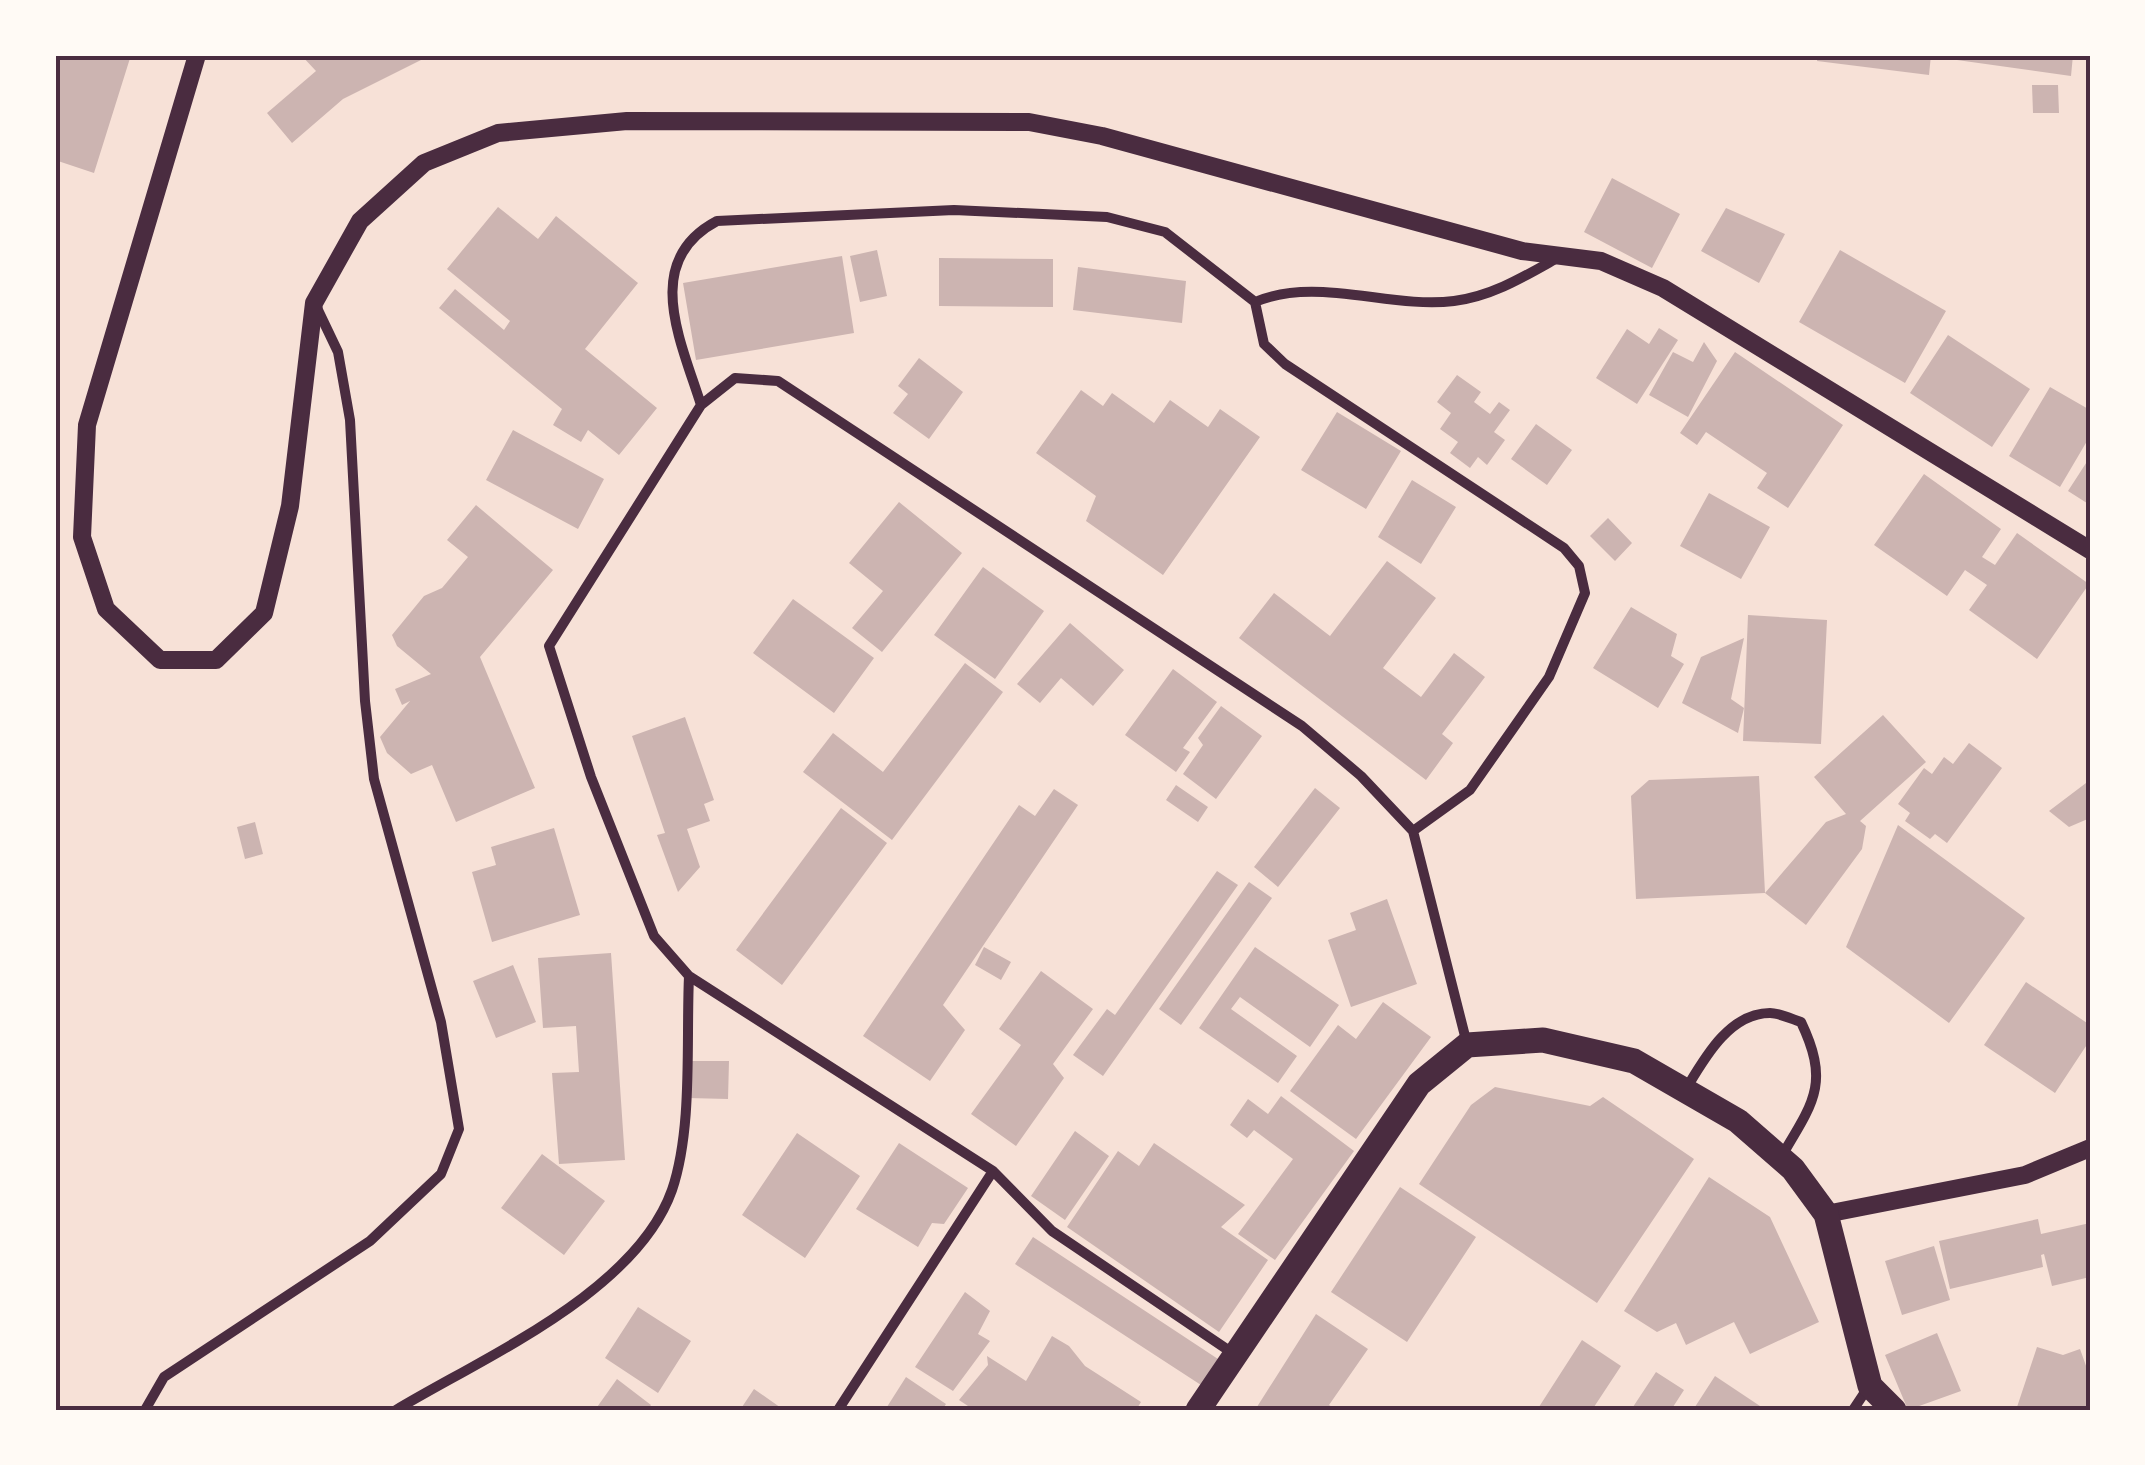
<svg xmlns="http://www.w3.org/2000/svg" width="2145" height="1465" viewBox="0 0 2145 1465" font-family="'DejaVu Sans',sans-serif">
<style>
.building{fill:#ccb4b1}
.lines{fill:none;stroke-linecap:round;stroke-linejoin:round}
.minor{stroke:#4a2c40;stroke-width:10}
.tertiary{stroke:#4a2c40;stroke-width:18}
.primary{stroke:#4a2c40;stroke-width:25}
.neatline{fill:none;stroke:#4a2c40;stroke-width:4}
</style>
<rect width="100%" height="100%" fill="#f7e1d7"/>
<!-- building -->
<path class="building" d="M55,55H131L94,173L55,160Z
M301,55H348L350,59L358,55H431L343,99L292,143L267,113L316,71Z
M1818,55H1931L1929,75L1817,61Z
M1958,55H2073L2071,76L1957,60Z
M2032,85H2058L2059,113H2033Z
M1612,178L1680,214L1652,268L1584,232Z
M498,207L538,239L556,216L638,283L585,349L657,408L619,455L588,430L581,442L553,425L562,409L439,308L455,289L504,330L510,321L447,269Z
M1726,208L1785,234L1759,283L1701,251Z
M877,250L887,296L860,302L850,256Z
M1840,250L1946,311L1905,383L1799,322Z
M842,256L854,333L696,360L683,283Z
M939,258L1053,259V307L939,306Z
M1078,267L1186,281L1182,323L1073,310Z
M1659,328L1678,340L1637,404L1596,378L1627,329L1649,344Z
M1948,335L2030,389L1992,447L1910,393Z
M1704,342L1717,361L1688,417L1649,395L1673,352L1693,362Z
M1735,352L1843,425L1788,508L1757,488L1767,473L1706,432L1697,445L1680,433Z
M919,358L963,392L929,439L893,413L908,394L898,386Z
M1457,375L1481,392L1474,402L1490,414L1499,402L1510,410L1494,432L1505,440L1487,465L1478,457L1470,468L1450,453L1458,442L1440,429L1451,413L1437,402Z
M2050,387L2090,410V436L2060,487L2009,456Z
M1081,390L1103,406L1112,393L1154,423L1170,400L1208,427L1220,409L1260,437L1163,575L1086,521L1096,496L1036,453Z
M1337,412L1401,451L1366,509L1301,470Z
M1536,424L1572,450L1547,485L1511,459Z
M513,430L604,479L578,529L486,480Z
M2090,457V505L2068,491Z
M1924,474L2001,529L1982,557L1995,565L2017,533L2089,584L2037,659L1969,610L1987,585L1965,570L1947,596L1874,545Z
M1412,480L1456,507L1421,564L1378,537Z
M1709,493L1770,527L1741,579L1680,546Z
M899,502L962,553L882,652L852,628L883,591L849,563Z
M476,505L553,570L480,657L535,788L456,822L432,765L411,774L387,753L380,737L410,701L402,705L395,689L431,674L397,646L392,635L424,596L442,588L468,557L447,540Z
M1608,518L1632,543L1615,561L1590,536Z
M1387,561L1436,598L1383,668L1421,697L1454,653L1485,677L1442,734L1453,743L1426,780L1239,638L1274,593L1330,636Z
M983,567L1044,611L995,679L934,635Z
M793,599L874,658L834,713L753,653Z
M1631,607L1677,634L1671,656L1684,664L1658,708L1593,668Z
M1748,615L1827,620L1821,744L1743,741Z
M1070,623L1124,670L1093,706L1061,678L1040,703L1017,684Z
M1744,638L1731,699L1744,708L1738,733L1682,703L1701,657Z
M965,663L1003,692L892,840L803,772L833,733L883,772Z
M1173,669L1217,702L1183,748L1190,752L1176,772L1125,735Z
M1221,706L1262,736L1216,799L1183,774L1203,745L1198,738Z
M1883,715L1926,762L1860,821L1866,826L1862,849L1806,925L1765,893L1636,899L1631,796L1649,780L1759,776L1765,893L1826,822L1846,814L1814,777Z
M685,717L714,800L704,804L710,821L687,829L700,867L678,892L657,835L665,833L632,736Z
M1969,743L2002,768L1947,843L1935,834L1930,839L1905,821L1910,813L1898,804L1924,768L1932,774L1944,757L1953,764Z
M2090,780V818L2069,827L2049,811Z
M1176,785L1208,807L1198,822L1166,800Z
M1315,788L1340,808L1278,887L1254,867Z
M1054,789L1078,805L943,1005L965,1030L930,1081L863,1036L1019,805L1035,816Z
M841,808L887,843L782,985L736,950Z
M255,822L263,854L245,859L237,827Z
M1898,825L2025,918L1949,1023L1846,947Z
M554,828L580,915L492,942L472,872L496,865L491,847Z
M1217,871L1238,885L1103,1076L1073,1055L1107,1009L1115,1015Z
M1249,882L1272,898L1181,1025L1159,1009Z
M1387,899L1417,984L1351,1007L1328,940L1356,930L1350,913Z
M984,947L1011,962L1001,980L975,965Z
M1255,947L1339,1005L1310,1047L1240,997L1231,1009L1297,1056L1278,1083L1199,1028Z
M611,953L625,1160L559,1164L552,1073L579,1072L576,1026L543,1028L538,958Z
M513,965L536,1022L496,1038L473,981Z
M1041,971L1093,1009L1053,1064L1064,1078L1016,1146L971,1114L1021,1045L999,1029Z
M2026,982L2090,1025V1040L2055,1093L1984,1045Z
M1383,1002L1431,1037L1356,1139L1290,1091L1338,1025L1356,1039Z
M688,1061H729L728,1099L688,1098Z
M1495,1087L1590,1106L1603,1097L1694,1159L1597,1303L1419,1184L1471,1105Z
M1281,1096L1354,1151L1275,1260L1238,1234L1293,1159L1254,1130L1247,1138L1230,1125L1248,1099L1268,1114Z
M1075,1131L1109,1156L1065,1220L1031,1196Z
M797,1133L860,1176L805,1258L742,1215Z
M899,1143L968,1188L944,1224L932,1223L918,1247L856,1209Z
M1154,1143L1245,1205L1221,1227L1268,1260L1219,1332L1067,1227L1118,1151L1139,1166Z
M542,1154L605,1201L564,1255L501,1208Z
M1709,1177L1770,1217L1819,1322L1750,1354L1734,1322L1686,1345L1676,1323L1657,1332L1624,1311Z
M1400,1187L1476,1237L1407,1342L1331,1292Z
M2038,1219L2041,1234L2090,1223V1277L2052,1286L2044,1254L2041,1255L2043,1267L1950,1289L1939,1241Z
M1033,1237L1218,1359L1201,1385L1015,1264Z
M1934,1246L1950,1300L1902,1315L1885,1261Z
M965,1292L990,1311L978,1334L990,1341L953,1391L915,1367Z
M638,1307L691,1341L658,1393L605,1358Z
M1316,1314L1368,1349L1329,1405L1337,1410H1255Z
M1937,1333L1961,1391L1908,1410L1885,1355Z
M1052,1336L1069,1346L1085,1366L1141,1402L1136,1410H974L959,1400L988,1365L987,1356L1026,1381Z
M1582,1340L1621,1366L1592,1410H1537Z
M2037,1347L2063,1355L2080,1349L2090,1377V1410H2016Z
M1656,1372L1684,1390L1671,1410H1631Z
M1715,1376L1766,1410H1693Z
M906,1377L946,1404L942,1410H885Z
M617,1379L651,1405L647,1410H595Z
M754,1389L784,1410H740Z"/>
<g class="lines">
<!-- minor -->
<path class="minor" d="M701,405C681,341 641,261 717,221L954,210L1107,217L1165,232L1255,302
M1413,831L1470,790L1549,677L1585,593L1579,566L1564,548L1285,364L1264,344L1255,302C1316,276 1390,309 1454,301C1493,296 1525,276 1559,257
M1686,1089C1704,1059 1729,1013 1770,1013C1779,1013 1792,1019 1801,1022C1830,1083 1814,1102 1781,1157
M1234,1354L1052,1231L993,1171L689,976L654,936L591,777L549,646L701,405L735,378L778,381L1302,726L1361,776L1413,831L1467,1044
M145,1410L164,1377L370,1241L441,1174L459,1129L441,1022L374,779L365,701L350,420L338,352L317,308
M396,1410C484,1357 636,1292 672,1190C693,1128 686,1041 689,976
M838,1410L993,1171
M1853,1410L1869,1386"/>
<!-- tertiary -->
<path class="tertiary" d="M197,55L87,425L82,537L106,609L160,660H216L264,613L290,506L314,303L360,221L424,163L498,133L627,121L1029,122L1102,136L1522,251L1601,261L1663,288L2090,550
M1826,1214L2025,1175L2090,1148"/>
<!-- primary -->
<path class="primary" d="M1198,1410L1419,1084L1467,1045L1543,1040L1634,1061L1738,1121L1793,1169L1826,1214L1870,1386L1894,1410"/>
</g>
<!-- border -->
<rect width="2145" height="1465" fill="none" stroke="#fffaf5" stroke-width="115"/>
<rect x="58" y="58" width="2030" height="1350" class="neatline"/>
</svg>
